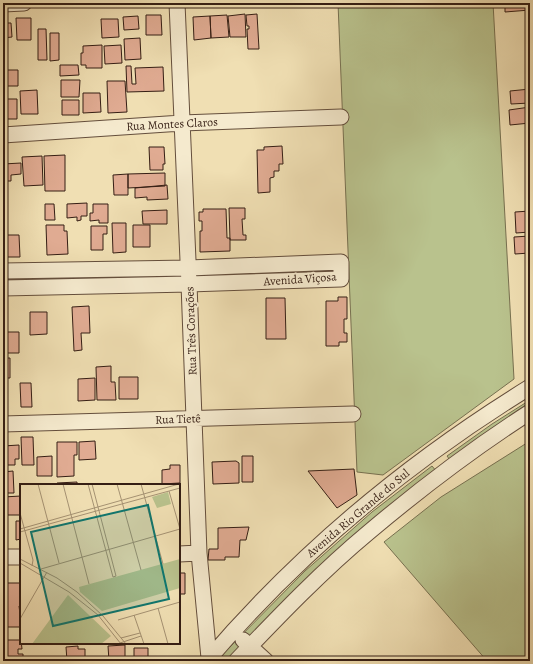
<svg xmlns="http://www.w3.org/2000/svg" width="533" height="664" viewBox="0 0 533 664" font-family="Alegreya,serif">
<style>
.green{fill:#b9c28d;stroke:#777050}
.building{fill:#e0ab92;stroke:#351e14}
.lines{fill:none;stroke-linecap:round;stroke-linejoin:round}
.minor-casing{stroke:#644e3c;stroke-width:17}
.minor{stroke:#f5eace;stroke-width:15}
.labels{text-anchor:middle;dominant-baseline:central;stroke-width:4;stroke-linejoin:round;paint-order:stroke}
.street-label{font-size:12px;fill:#351e14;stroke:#f5eace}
.inset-road{fill:none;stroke:#a59273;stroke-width:1}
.view{fill:#0f766e;fill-opacity:0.15;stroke:#0f766e;stroke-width:2}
.inset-edge{fill:none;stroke:#351e14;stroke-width:2}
</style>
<rect width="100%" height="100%" fill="#f0dfb3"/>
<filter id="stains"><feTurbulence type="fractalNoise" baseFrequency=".005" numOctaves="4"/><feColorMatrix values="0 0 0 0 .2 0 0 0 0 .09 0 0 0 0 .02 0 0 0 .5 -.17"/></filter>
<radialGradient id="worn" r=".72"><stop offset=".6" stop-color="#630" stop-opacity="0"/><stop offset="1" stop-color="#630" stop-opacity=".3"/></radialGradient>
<!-- green -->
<path class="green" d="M338,3H493L514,379L383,475L357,472Z
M530,400V407L450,460L447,456L492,424Z
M530,441V661H487L384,542L441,497Z
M432,466L437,472L267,620L226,660L221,656L305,571L372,512Z"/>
<!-- building -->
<path class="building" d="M505,3H530V10L505,12Z
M245,14L246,37H230L228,16Z
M257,14L259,49H248L247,29H249V26H247L246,15Z
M146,15H161L162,35H146Z
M227,15L229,37L211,38L210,16Z
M138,16L139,29L124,30L123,17Z
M210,16L211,38L194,40L193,17Z
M16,18H31V40H17Z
M101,19H118L119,37L102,38Z
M3,23H11L12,37L3,38Z
M38,29H46L47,60H38Z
M50,33H59V60L50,61Z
M140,38L141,59L125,60L124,39Z
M102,45V68H86V65H81V53H83V46Z
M121,45L122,63L105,64L104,46Z
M60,65H78L79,75L60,76Z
M126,66H131L132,84H136L135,68L163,67L164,91L127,92Z
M3,70H18V86H3Z
M61,80H80L79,97H61Z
M107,81H125L127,112L108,113Z
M530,89V103L511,104L510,91Z
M37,90L38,114H21L20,91Z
M83,93H100L101,112L83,113Z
M3,99H17V119H3Z
M62,100H79V115H62Z
M530,107V123L510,125L509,110Z
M282,146L283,164H279V171H274V177L270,178V192L258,193L257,150H264V147Z
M149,147H164L165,164H163V170H150Z
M65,155V191H45L44,156Z
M42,156L43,185L24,186L22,157Z
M21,163V174L11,175V181H3V164Z
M165,173V186L128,188V174Z
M128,174V195H114L113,175Z
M167,185L168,199L147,200V197L135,198V188Z
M87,203V216H81V220L77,221V217L67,218V204Z
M45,204H54L55,220H45Z
M93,204H108V223H99V220L90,221V213H93Z
M229,208H245V219H242L243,235H246V240H230Z
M203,209H226L227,238H230V251L200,252V231H202V221H199V212H203Z
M167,210V224H143L142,211Z
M530,211V232L516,233L515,212Z
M112,223H126V252L113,253Z
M46,225H64V231H67L68,254L47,255Z
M133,225H150V247H133Z
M91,226H107V234H103V250H91Z
M3,235H19L20,257H3Z
M530,236V253L515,254L514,237Z
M338,297H347V319H344V333H347V342H339V346H326V301H338Z
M266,298H285L286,339H266Z
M89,306L90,333H81L82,350L74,351L72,307Z
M30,312H47V334L30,335Z
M3,332H19V353H3Z
M3,358H10V378H3Z
M111,366V382H115L116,400H97L96,367Z
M119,377H138V399H119Z
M95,378V400L78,401V379Z
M20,383H31L32,407H21Z
M21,437H33L34,465H22Z
M95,441L96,459L79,460V442Z
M57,442H77V455H74V476L57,477Z
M19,445V459H15V465H3V446Z
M52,456V476H37V457Z
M242,456H253V482H242Z
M236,461L239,463V483L213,484L212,462Z
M170,465H180V483L162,484V470L170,469Z
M354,469L357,495L337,508L308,471Z
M13,471L14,493H3V472Z
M77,482V485H57V483Z
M21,496V515H4L3,497Z
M16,521H21V539L16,540Z
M249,527L246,540H240L239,557H225V560H208L209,549H218V528Z
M179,573H185V594H179Z
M4,583H21V606H19L20,614H21V627H3Z
M5,640H21L22,649H18V654H23V661H3V655H5Z
M125,645V661H128H109L108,646Z
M78,646V649H85V661H67L66,647Z
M134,648H148V661H129V658L134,657Z"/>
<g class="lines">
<!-- minor casing -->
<g class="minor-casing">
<path id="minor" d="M177,3L189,284L199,553L209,658
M3,4L24,3
M3,135L182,123L341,117
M3,271L189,268L341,262V279L189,284L3,288
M3,424L353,414
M179,554L199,553
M3,557H21
M243,640L266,661
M207,661C300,552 408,462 530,387
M236,661C279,616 322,571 369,532C420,489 474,448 530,412"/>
</g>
<!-- minor -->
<use href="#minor" class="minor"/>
</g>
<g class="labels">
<!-- street labels -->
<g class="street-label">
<text transform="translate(172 124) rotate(-3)">Rua Montes Claros</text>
<text transform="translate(300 279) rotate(-4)">Avenida Viçosa</text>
<text transform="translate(191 331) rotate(-92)">Rua Três Corações</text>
<text transform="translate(178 419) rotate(-2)">Rua Tietê</text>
<text transform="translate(358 513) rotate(-40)">Avenida Rio Grande do Sul</text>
</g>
</g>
<!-- overview -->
<g transform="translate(20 484)">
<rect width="160" height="160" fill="#f0dfb3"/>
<path d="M148,8L151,20L137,24L132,13ZM160,75V104L82,127L60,108L59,103ZM48,111L91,152L81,160H12Z" fill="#b9c28d"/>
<path class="inset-road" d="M18,0L39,79M43,0L69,100M68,0L93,93L96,92L72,0M97,0L121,86M121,0L143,80M149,7L160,45M0,29L13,76L12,82M0,45L159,0M0,48L160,4M0,75L37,94L57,108L83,132L106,160M0,79L49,108L78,131L101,160M21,85L160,45M138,124L148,160M114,131L124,160M0,135L27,88M98,136L160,118M101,154L120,149M100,159L121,152"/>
<path class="view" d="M128,21L149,115L33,142L11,48Z"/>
<rect width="160" height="160" class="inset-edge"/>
</g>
<!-- margin -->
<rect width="533" height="664" fill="none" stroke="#f0dfb3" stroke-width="16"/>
<rect x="4" y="4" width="525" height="656" fill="none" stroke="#351e14" stroke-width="2"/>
<rect x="8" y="8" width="517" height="648" fill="none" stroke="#351e14"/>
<rect width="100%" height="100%" filter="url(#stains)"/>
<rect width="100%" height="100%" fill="url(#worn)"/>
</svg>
